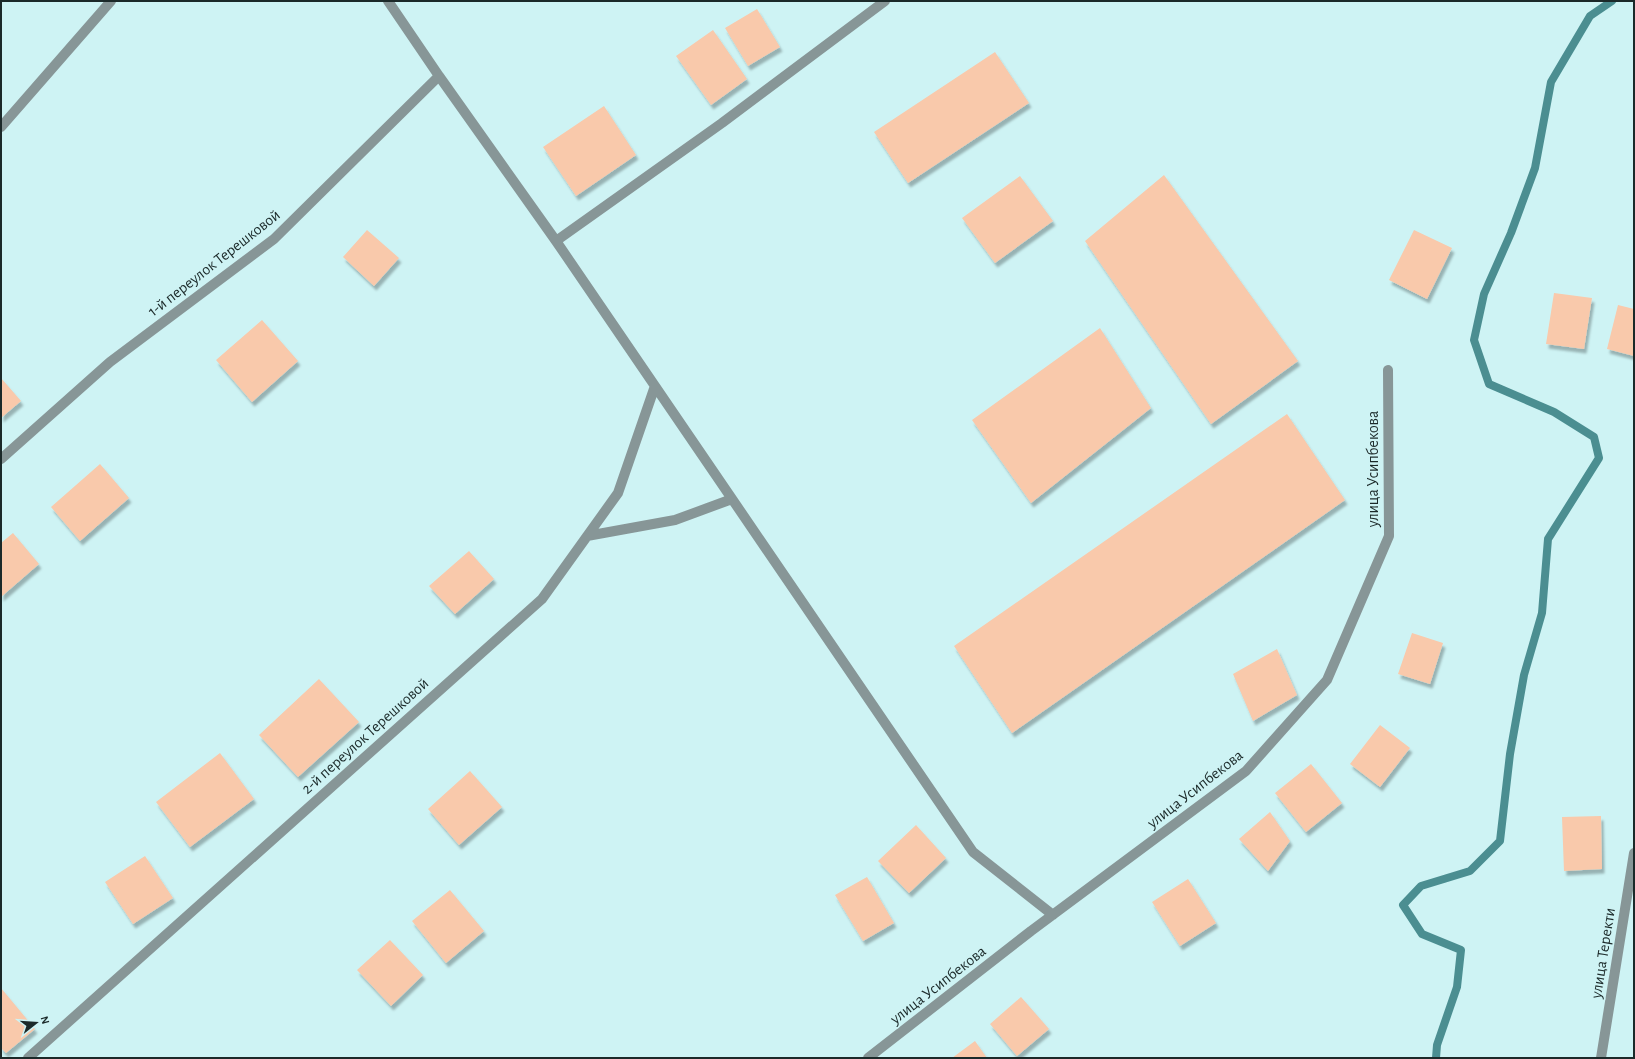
<svg xmlns="http://www.w3.org/2000/svg" width="1635" height="1059" viewBox="0 0 1635 1059" font-family="'Alegreya Sans',sans-serif">
<style>
.lines{fill:none;stroke-linecap:round;stroke-linejoin:round}
.stream{stroke:#4b8e91;stroke-width:8}
.building{fill:#f9c9ab;filter:url(#shadow)}
.minor{stroke:#879697;stroke-width:10}
.labels{text-anchor:middle;dominant-baseline:central;stroke-width:3;stroke-linejoin:round;paint-order:stroke}
.street-label{font-size:16px;fill:#1b2929;stroke:#cef3f4}
</style>
<defs>
<filter id="shadow"><feDropShadow dx="2.5" dy="4.5" stdDeviation="1" flood-color="#0004"/></filter>
</defs>
<rect width="100%" height="100%" fill="#cef3f4"/>
<g class="lines">
<!-- stream -->
<path class="stream" d="M1436,1058L1437,1045L1457,987L1461,950L1422,934L1403,905L1421,886L1470,871L1500,841L1510,754L1524,675L1542,613L1548,539L1599,458L1594,437L1554,412L1489,384L1474,340L1484,294L1511,233L1535,168L1551,82L1590,16L1612,1"/>
</g>
<!-- building -->
<path class="building" d="M757,9L780,47L748,66L725,28Z
M713,30L747,79L711,105L676,56Z
M995,52L1029,103L908,183L874,132Z
M604,106L636,155L576,196L543,147Z
M1164,175L1298,361L1211,424L1085,241Z
M1020,176L1053,221L995,263L962,218Z
M367,230L399,258L374,286L343,257Z
M1414,230L1452,248L1427,299L1389,280Z
M1554,293L1592,298L1584,349L1546,344Z
M1618,305L1634,309V356L1607,349Z
M262,320L298,361L252,402L216,360Z
M1100,328L1151,408L1031,503L972,420Z
M1,378L21,401L1,418Z
M1287,414L1345,500L1012,733L954,646Z
M100,464L129,498L80,541L51,507Z
M13,533L39,564L1,597V543Z
M469,551L494,579L455,614L429,586Z
M1412,633L1443,643L1430,684L1398,674Z
M1277,649L1297,695L1253,721L1233,674Z
M319,679L359,722L298,777L259,735Z
M1380,725L1410,748L1380,787L1350,764Z
M220,753L254,799L190,847L156,802Z
M1311,764L1342,803L1306,832L1275,793Z
M470,771L502,807L459,845L428,809Z
M1270,812L1290,841L1268,871L1239,839Z
M1601,816L1602,869L1564,871L1562,817Z
M916,825L946,858L909,893L878,861Z
M145,856L173,898L133,924L105,882Z
M867,877L894,923L863,941L835,895Z
M1188,879L1216,923L1180,946L1152,902Z
M450,890L484,931L446,963L412,921Z
M390,940L423,975L391,1006L357,970Z
M1,988L35,1029L6,1053L1,1048Z
M1021,997L1049,1029L1017,1056L990,1024Z
M975,1041L987,1058H952Z"/>
<g class="lines">
<!-- minor -->
<path class="minor" d="M439,76L556,241L973,852L1053,915
M1,127L111,1
M556,241L722,123L885,1
M1,459L110,362L274,239L439,76L388,1
M587,536L675,520L732,499
M28,1058L542,599L618,493L655,386
M868,1058L1031,931L1246,771L1327,680L1389,536L1388,370
M1601,1058L1634,853"/>
</g>
<g class="labels">
<!-- street labels -->
<g class="street-label">
<text transform="translate(214 263) rotate(-38)">1-й переулок Терешковой</text>
<text transform="translate(1373 469) rotate(-90)">улица Усипбекова</text>
<text transform="translate(365 736) rotate(-42)">2-й переулок Терешковой</text>
<text transform="translate(1195 789) rotate(-38)">улица Усипбекова</text>
<text transform="translate(1603 953) rotate(-81)">улица Теректи</text>
<text transform="translate(938 985) rotate(-38)">улица Усипбекова</text>
</g>
</g>
<!-- border -->
<rect width="1635" height="1059" fill="none" stroke="#1b2929" stroke-width="4"/>
<!-- north arrow -->
<g transform="translate(36 1023) rotate(73)" stroke="#cef3f4" stroke-width="3" paint-order="stroke">
<path d="M0-3L7 15L0 10L-7 15Z" fill="#1b2929"/>
<text y="-6" font-size="11" font-weight="bold" text-anchor="middle" fill="#1b2929">N</text>
</g>
</svg>
